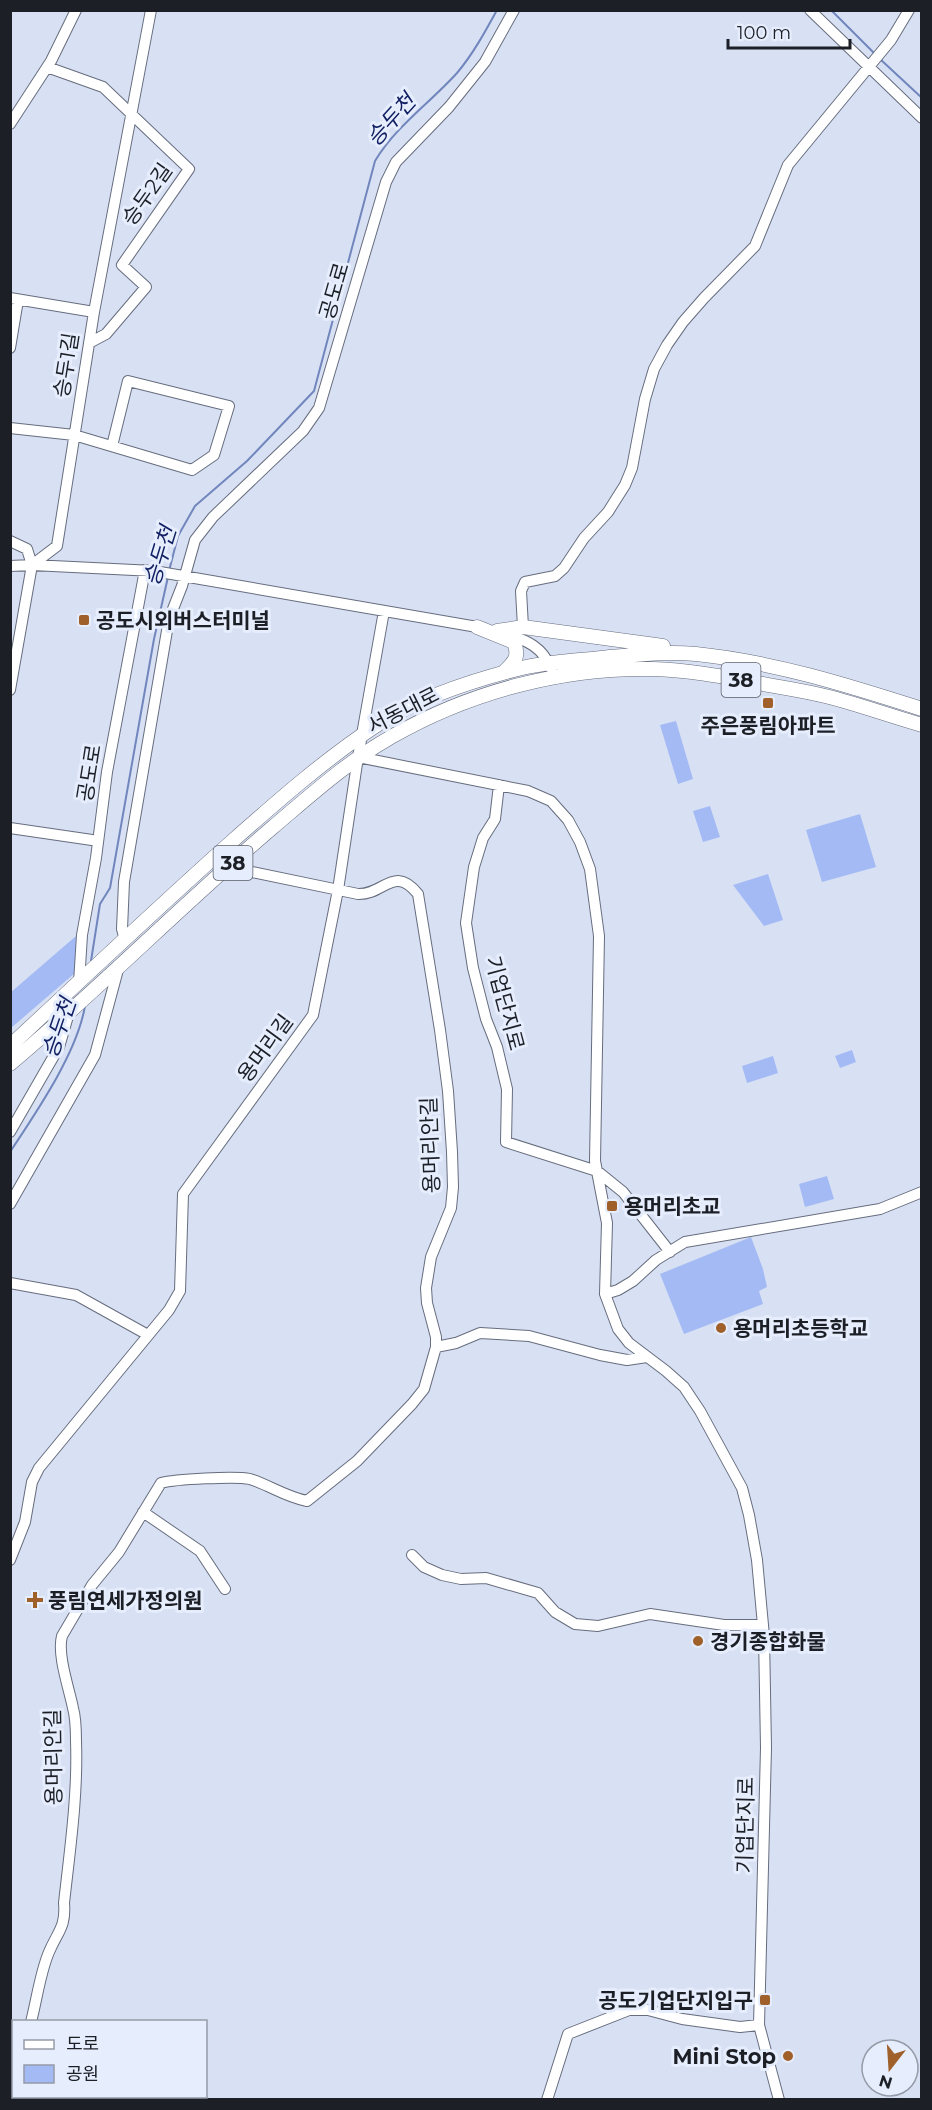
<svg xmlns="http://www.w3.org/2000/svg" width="932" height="2110" viewBox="0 0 932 2110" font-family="Montserrat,'Noto Sans KR',sans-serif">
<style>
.green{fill:#a4baf4}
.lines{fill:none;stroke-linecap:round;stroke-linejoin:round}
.stream{stroke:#7186bd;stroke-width:2}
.minor-casing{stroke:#666d7e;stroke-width:12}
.major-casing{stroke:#666d7e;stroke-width:15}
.minor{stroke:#fff;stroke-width:10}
.major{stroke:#fff;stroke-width:14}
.poi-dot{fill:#9f6029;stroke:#e6edfd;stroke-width:2}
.labels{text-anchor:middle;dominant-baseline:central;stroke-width:6;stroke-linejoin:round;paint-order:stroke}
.shield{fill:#e6edfd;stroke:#595d66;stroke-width:1.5}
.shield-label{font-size:20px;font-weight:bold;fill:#1c1f26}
.street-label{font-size:21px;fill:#1c1f26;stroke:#e6edfd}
.poi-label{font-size:21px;font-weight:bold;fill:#1c1f26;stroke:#e6edfd;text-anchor:start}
.water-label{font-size:22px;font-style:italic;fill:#122163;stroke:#e6edfd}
</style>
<rect width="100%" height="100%" fill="#d8e0f3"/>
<!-- green -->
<path class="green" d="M676,721L693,779L678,784L660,725Z
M710,806L720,837L703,842L693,811Z
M860,814L876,867L822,882L806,830Z
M768,874L783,920L764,926L733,885Z
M76,936L75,973L11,1028L10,993Z
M852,1050L856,1062L840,1068L835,1056Z
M773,1056L778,1073L747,1083L742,1066Z
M827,1176L834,1199L805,1207L799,1184Z
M751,1237L763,1269L767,1287L759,1291L763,1304L684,1334L660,1274Z"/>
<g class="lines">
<!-- stream -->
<path class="stream" d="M831,10L874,53
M880,59L922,98
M169,571L178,536L195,506L247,461L314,391L375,161C396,126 430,103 457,73C473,54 485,32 497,10
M91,961L100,904L110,888L154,639L168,577
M10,1152C37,1111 77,1053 85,1006"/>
<!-- minor casing -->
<g class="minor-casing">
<path id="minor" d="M810,10L922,118
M47,67L103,87L189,169L122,265L146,287L106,334L89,343
M10,124L51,61L76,10
M10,298L94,312L57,546L32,565
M94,312L151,10
M10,348L18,300
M10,428L74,435L192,470L214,455L229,406L128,381L112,446
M10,541L27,549L32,565L10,690
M10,566L32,565L154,571L483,628
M384,611L358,757L528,791L551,801L568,820L580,842L590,869L599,936L595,1161L607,1223L605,1294L618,1329L629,1343L666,1371L684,1387L700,1411L742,1488L749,1515L757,1560L764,1636L766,1748L759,2025L779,2100
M523,627L521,591L525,582L555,576L564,568L584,538L608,512L625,485L632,468L645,399L654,369L667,345L683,322L704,298L755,246L788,165L891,40L909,10
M507,634C528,641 542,647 551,668
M499,785L495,819L483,838L474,867L466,923L473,968L486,1019L497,1047L507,1089L506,1142L597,1171L623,1192L670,1252
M10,828L92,840
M125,940L122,929L124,882L169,619L182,586L195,540L213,517L303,431L319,408L386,182L396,162L449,107L485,62L514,10
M79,983L82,935L96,858L107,772L145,570
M10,1132L59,1047L68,1016
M10,1204L95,1055L119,966
M10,1283L76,1295L148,1335
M605,1294L618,1290L633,1281L656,1260L685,1242L880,1209L922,1192
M436,1347L456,1343L480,1333L529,1336L600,1355L627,1360L647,1357
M143,1512L200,1551L225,1589
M412,1555L424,1567L442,1575L461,1579L486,1578L538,1593L555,1612L575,1624L598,1626L650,1614L724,1625H763
M10,1560L25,1522L32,1482L39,1468L169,1310L180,1291L183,1194L313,1015L338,890L358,757
M31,2022C37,1999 40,1973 49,1952C58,1931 66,1927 64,1903C70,1849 78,1794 76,1741C76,1730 76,1719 73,1708C69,1688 57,1655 62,1636L92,1585L119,1552L161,1483C175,1479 236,1476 250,1479C269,1485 286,1497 307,1501L357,1461L412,1404L424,1389L436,1347V1337L427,1303L426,1288L431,1257L451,1208L453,1187L452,1152L448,1091L440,1030L418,894C394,864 384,895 358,894L228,867
M10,2077L14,2079
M34,2096L37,2100
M547,2100L568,2034L629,2010H648L682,2019L740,2027L759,2025"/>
</g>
<!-- major casing -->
<g class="major-casing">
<path id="major" d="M477,627L514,642C520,658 514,662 503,673
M497,631L523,627L663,646
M10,1046C80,981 149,916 220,852C271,807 323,760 380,723C421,697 471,681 518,669C545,662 574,661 601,658C633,655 665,651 696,654C774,662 847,685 922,709
M10,1064C100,988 183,904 273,827C311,795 347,762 391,737C469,692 563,667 653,669C687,670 720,676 753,682C777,687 801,690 825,696C858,704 890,716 922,725"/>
</g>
<!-- minor -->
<use href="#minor" class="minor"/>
<!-- major -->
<use href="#major" class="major"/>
</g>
<!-- markers -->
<g class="poi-dot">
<rect x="78" y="614" width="12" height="12" rx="3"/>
<rect x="762" y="697" width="12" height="12" rx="3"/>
<rect x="606" y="1200" width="12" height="12" rx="3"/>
<circle cx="721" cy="1328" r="6"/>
<path d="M32 1591h6v6h6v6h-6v6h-6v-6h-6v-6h6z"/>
<circle cx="698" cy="1641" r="6"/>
<rect x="759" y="1994" width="12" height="12" rx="3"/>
<circle cx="788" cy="2056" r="6"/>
</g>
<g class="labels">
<!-- shield labels -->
<g class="shield">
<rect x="721.5" y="663" width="39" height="34" rx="4.5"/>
<rect x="213.5" y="846" width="39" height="34" rx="4.5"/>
</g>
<g class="shield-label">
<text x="741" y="680">38</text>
<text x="233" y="863">38</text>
</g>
<!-- street labels -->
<g class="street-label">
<text transform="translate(147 194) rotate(-55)">승두2길</text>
<text transform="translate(334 291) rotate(-74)">공도로</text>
<text transform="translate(66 365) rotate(-81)">승두1길</text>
<text transform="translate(403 710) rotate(-27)">서동대로</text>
<text transform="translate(89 773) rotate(-81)">공도로</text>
<text transform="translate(505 1003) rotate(75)">기업단지로</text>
<text transform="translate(265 1048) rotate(-54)">용머리길</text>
<text transform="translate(430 1145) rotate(-92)">용머리안길</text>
<text transform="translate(53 1757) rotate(-91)">용머리안길</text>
<text transform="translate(745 1825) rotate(-89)">기업단지로</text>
</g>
<!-- poi labels -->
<g class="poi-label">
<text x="96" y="620">공도시외버스터미널</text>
<text x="768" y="725" text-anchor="middle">주은풍림아파트</text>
<text x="624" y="1206">용머리초교</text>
<text x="733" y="1328">용머리초등학교</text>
<text x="48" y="1600">풍림연세가정의원</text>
<text x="710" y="1641">경기종합화물</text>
<text x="753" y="2000" text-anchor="end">공도기업단지입구</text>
<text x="776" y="2056" text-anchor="end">Mini Stop</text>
</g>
<!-- water labels -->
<g class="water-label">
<text transform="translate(391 120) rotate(-48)">승두천</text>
<text transform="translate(160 556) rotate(-73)">승두천</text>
<text transform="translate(59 1028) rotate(-71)">승두천</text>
</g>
</g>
<!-- border -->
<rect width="932" height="2110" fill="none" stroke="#1c1f26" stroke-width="24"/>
<!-- legend -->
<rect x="12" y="2020" width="195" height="78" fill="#e6edfd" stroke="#959ba7" stroke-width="1.5"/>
<rect x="24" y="2040" width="30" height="9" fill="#ffffff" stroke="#959ba7" stroke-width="1.5"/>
<text x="66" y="2050" font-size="18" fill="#1c1f26">도로</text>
<rect x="24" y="2065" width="30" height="18" fill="#a4baf4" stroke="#959ba7" stroke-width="1.5"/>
<text x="66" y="2080" font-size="18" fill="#1c1f26">공원</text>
<!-- north arrow -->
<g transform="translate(890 2068) rotate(197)"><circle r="28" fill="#e6edfd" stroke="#959ba7" stroke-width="1.5"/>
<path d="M0-4.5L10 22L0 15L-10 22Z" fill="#9f6029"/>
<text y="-9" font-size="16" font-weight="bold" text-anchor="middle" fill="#1c1f26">N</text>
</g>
<!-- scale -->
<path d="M728 39v9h122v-9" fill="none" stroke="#1c1f26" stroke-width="3"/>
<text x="737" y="39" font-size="18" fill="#1c1f26" stroke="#e6edfd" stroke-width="4.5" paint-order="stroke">100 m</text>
</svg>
